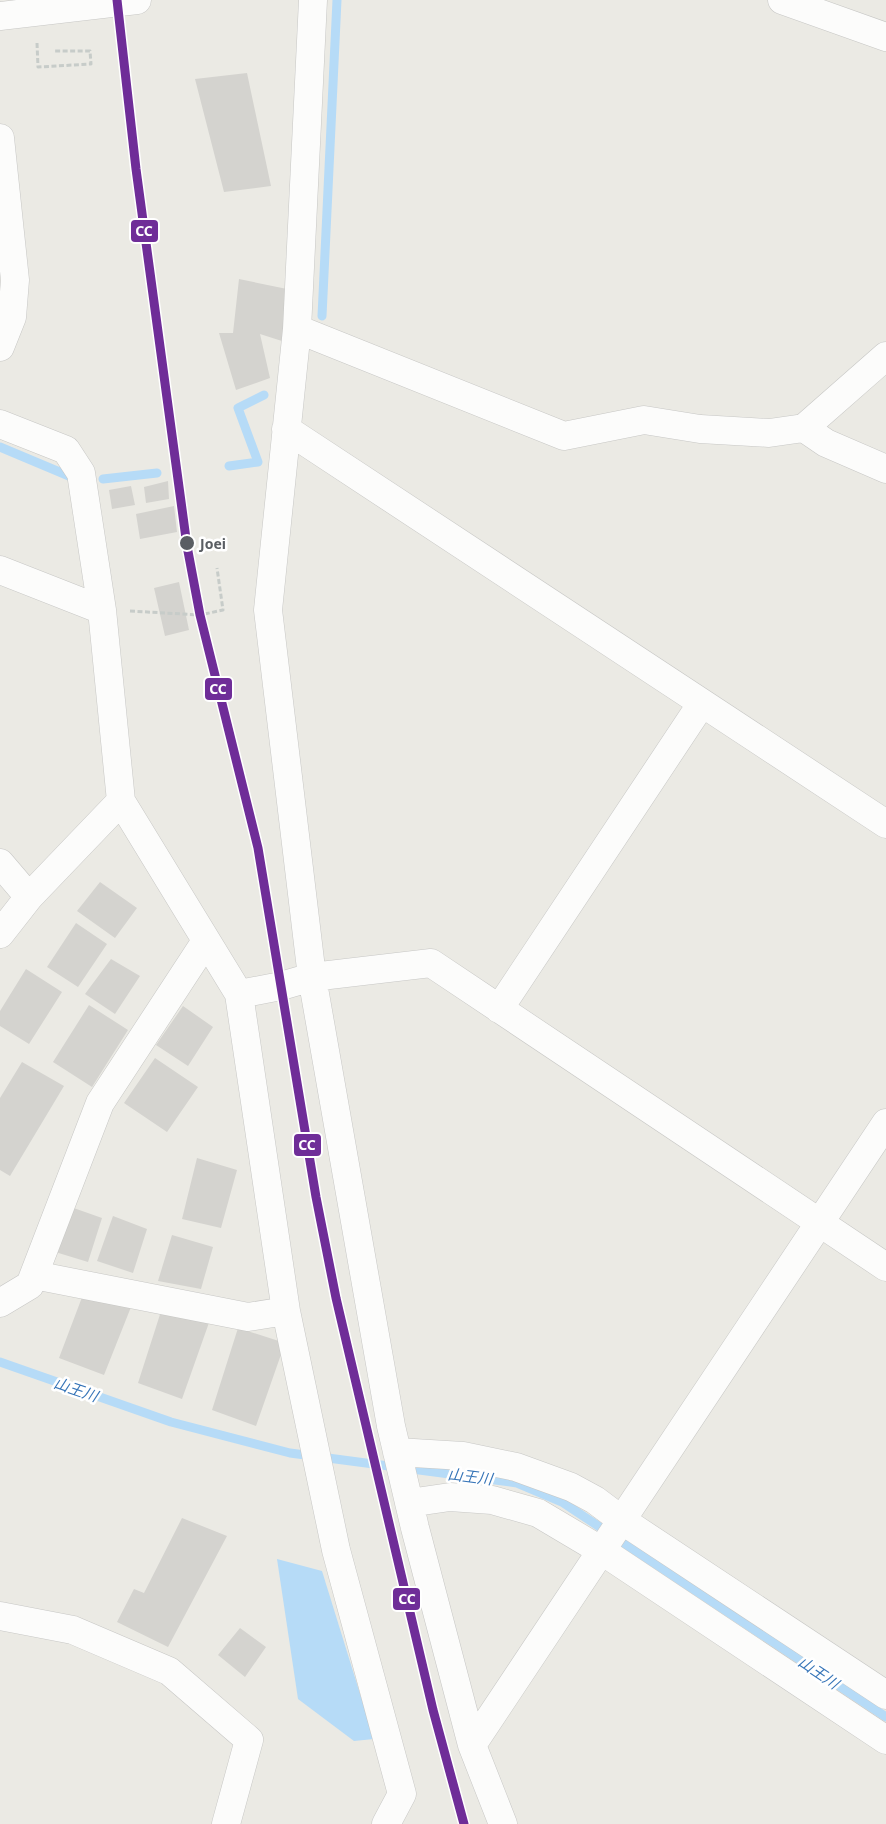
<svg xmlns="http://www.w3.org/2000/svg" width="886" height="1824" viewBox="0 0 886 1824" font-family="'Noto Sans','Noto Sans JP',sans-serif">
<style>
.water{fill:#b6dbf7}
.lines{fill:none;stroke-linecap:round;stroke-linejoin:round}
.stream{stroke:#b6dbf7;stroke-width:9}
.building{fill:#d4d3cf}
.minor-casing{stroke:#c7c7c5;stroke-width:29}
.path{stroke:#c7ccc9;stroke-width:3;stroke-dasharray:5 2.5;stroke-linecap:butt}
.minor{stroke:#fcfcfb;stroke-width:28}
.rail-1-casing{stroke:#fff;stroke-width:12}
.rail-1{stroke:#6f2d98;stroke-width:9}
.stop-dot{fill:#5a5e63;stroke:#fff;stroke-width:2}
.labels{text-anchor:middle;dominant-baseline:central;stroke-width:5;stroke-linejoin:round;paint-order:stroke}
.stop-label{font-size:14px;font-weight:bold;fill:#5a5e63;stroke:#fff;text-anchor:start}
.water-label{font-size:15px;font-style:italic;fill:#3775b8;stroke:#fff}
.line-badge{stroke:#fff;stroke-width:2}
.badge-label{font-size:14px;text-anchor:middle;font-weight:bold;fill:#fff}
</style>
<rect width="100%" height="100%" fill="#ebeae4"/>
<!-- water -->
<path class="water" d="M277,1559L322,1571L374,1739L354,1741L298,1699Z"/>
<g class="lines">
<!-- stream -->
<path class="stream" d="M322,316L337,0
M0,447L69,476
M229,466L258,462L238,408L264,395
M103,479L157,473
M0,1362L171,1422L290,1453L517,1483L562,1502L886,1717"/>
</g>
<!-- building -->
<path class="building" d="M247,73L271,186L224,192L195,79Z
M239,279L287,289L285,342L260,334L270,378L236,390L219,333H233Z
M168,481L169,499L146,503L144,487Z
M131,486L135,505L112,509L109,490Z
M174,506L177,532L140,539L136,514Z
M179,582L189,630L165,636L154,588Z
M100,882L137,908L115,938L77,911Z
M76,923L107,944L78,987L47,967Z
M111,959L140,976L115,1014L85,994Z
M26,969L62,992L29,1044L0,1026V1011Z
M89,1005L128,1030L92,1087L53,1062Z
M183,1006L213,1027L188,1066L156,1045Z
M155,1058L198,1087L167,1132L124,1103Z
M22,1062L64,1086L10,1176L0,1170V1098Z
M197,1158L237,1170L221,1228L182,1219Z
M68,1206L102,1218L88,1262L52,1251Z
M113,1216L147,1229L133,1273L97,1261Z
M172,1235L213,1247L201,1289L158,1281Z
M84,1292L131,1307L104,1375L59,1358Z
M164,1302L211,1317L182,1399L138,1383Z
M238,1328L285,1343L256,1426L212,1410Z
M182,1518L227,1536L168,1647L117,1622L134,1589L144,1593Z
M240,1628L266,1647L245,1677L218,1655Z"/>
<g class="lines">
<!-- minor casing -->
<g class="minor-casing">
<path id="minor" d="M313,0L297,329L268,610L312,977L391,1426L415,1528L472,1745L503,1824
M782,0L886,37
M0,16L137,0
M0,138L15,280L12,317L0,347
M297,329L564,436L644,420L700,429L769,433L804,428L826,443L886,469
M0,424L66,450L81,473L102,610L121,801L239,994L286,1311L336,1550L402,1794L386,1824
M804,428L886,356
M286,429L886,824
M0,570L102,610
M0,863L29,897
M0,934L29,897L121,801
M239,994L281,986L312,977L431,963L886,1267
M499,1009L702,703
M34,1275L248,1317L286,1311
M0,1303L30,1285L100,1103L206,941
M397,1452L463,1456L516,1467L571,1487L595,1500L623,1521L886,1695
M409,1503L450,1497L492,1500L538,1513L602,1551L886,1740
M0,1616L73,1630L169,1671L249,1740L226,1824
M472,1745L886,1123"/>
</g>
<!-- path -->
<path class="path" d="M37,43L38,67L91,64L90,51H55
M130,611L200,615L223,610L217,568"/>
<!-- minor -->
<use href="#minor" class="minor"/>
<!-- rail-1 casing -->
<g class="rail-1-casing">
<path id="rail-1" d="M117,0L136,169L187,546L200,615L258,848L316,1197L336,1298L433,1710L464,1824"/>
</g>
<!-- rail-1 -->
<use href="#rail-1" class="rail-1"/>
</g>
<!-- markers -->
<circle class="stop-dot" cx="187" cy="543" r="8"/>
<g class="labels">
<!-- stop labels -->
<g class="stop-label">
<text x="200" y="543">Joei</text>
</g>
<!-- water labels -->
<g class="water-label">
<text transform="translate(76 1389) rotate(19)">山王川</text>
<text transform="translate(470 1476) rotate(7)">山王川</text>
<text transform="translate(819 1672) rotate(34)">山王川</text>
</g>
</g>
<g class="line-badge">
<rect x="130" y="219" width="29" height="24" rx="5" fill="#6f2d98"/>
<rect x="204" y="677" width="29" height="24" rx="5" fill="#6f2d98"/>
<rect x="293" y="1133" width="29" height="24" rx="5" fill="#6f2d98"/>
<rect x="392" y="1587" width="29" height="24" rx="5" fill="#6f2d98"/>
</g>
<g class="badge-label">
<text x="144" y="236">CC</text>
<text x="218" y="694">CC</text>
<text x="307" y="1150">CC</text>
<text x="407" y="1604">CC</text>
</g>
</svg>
